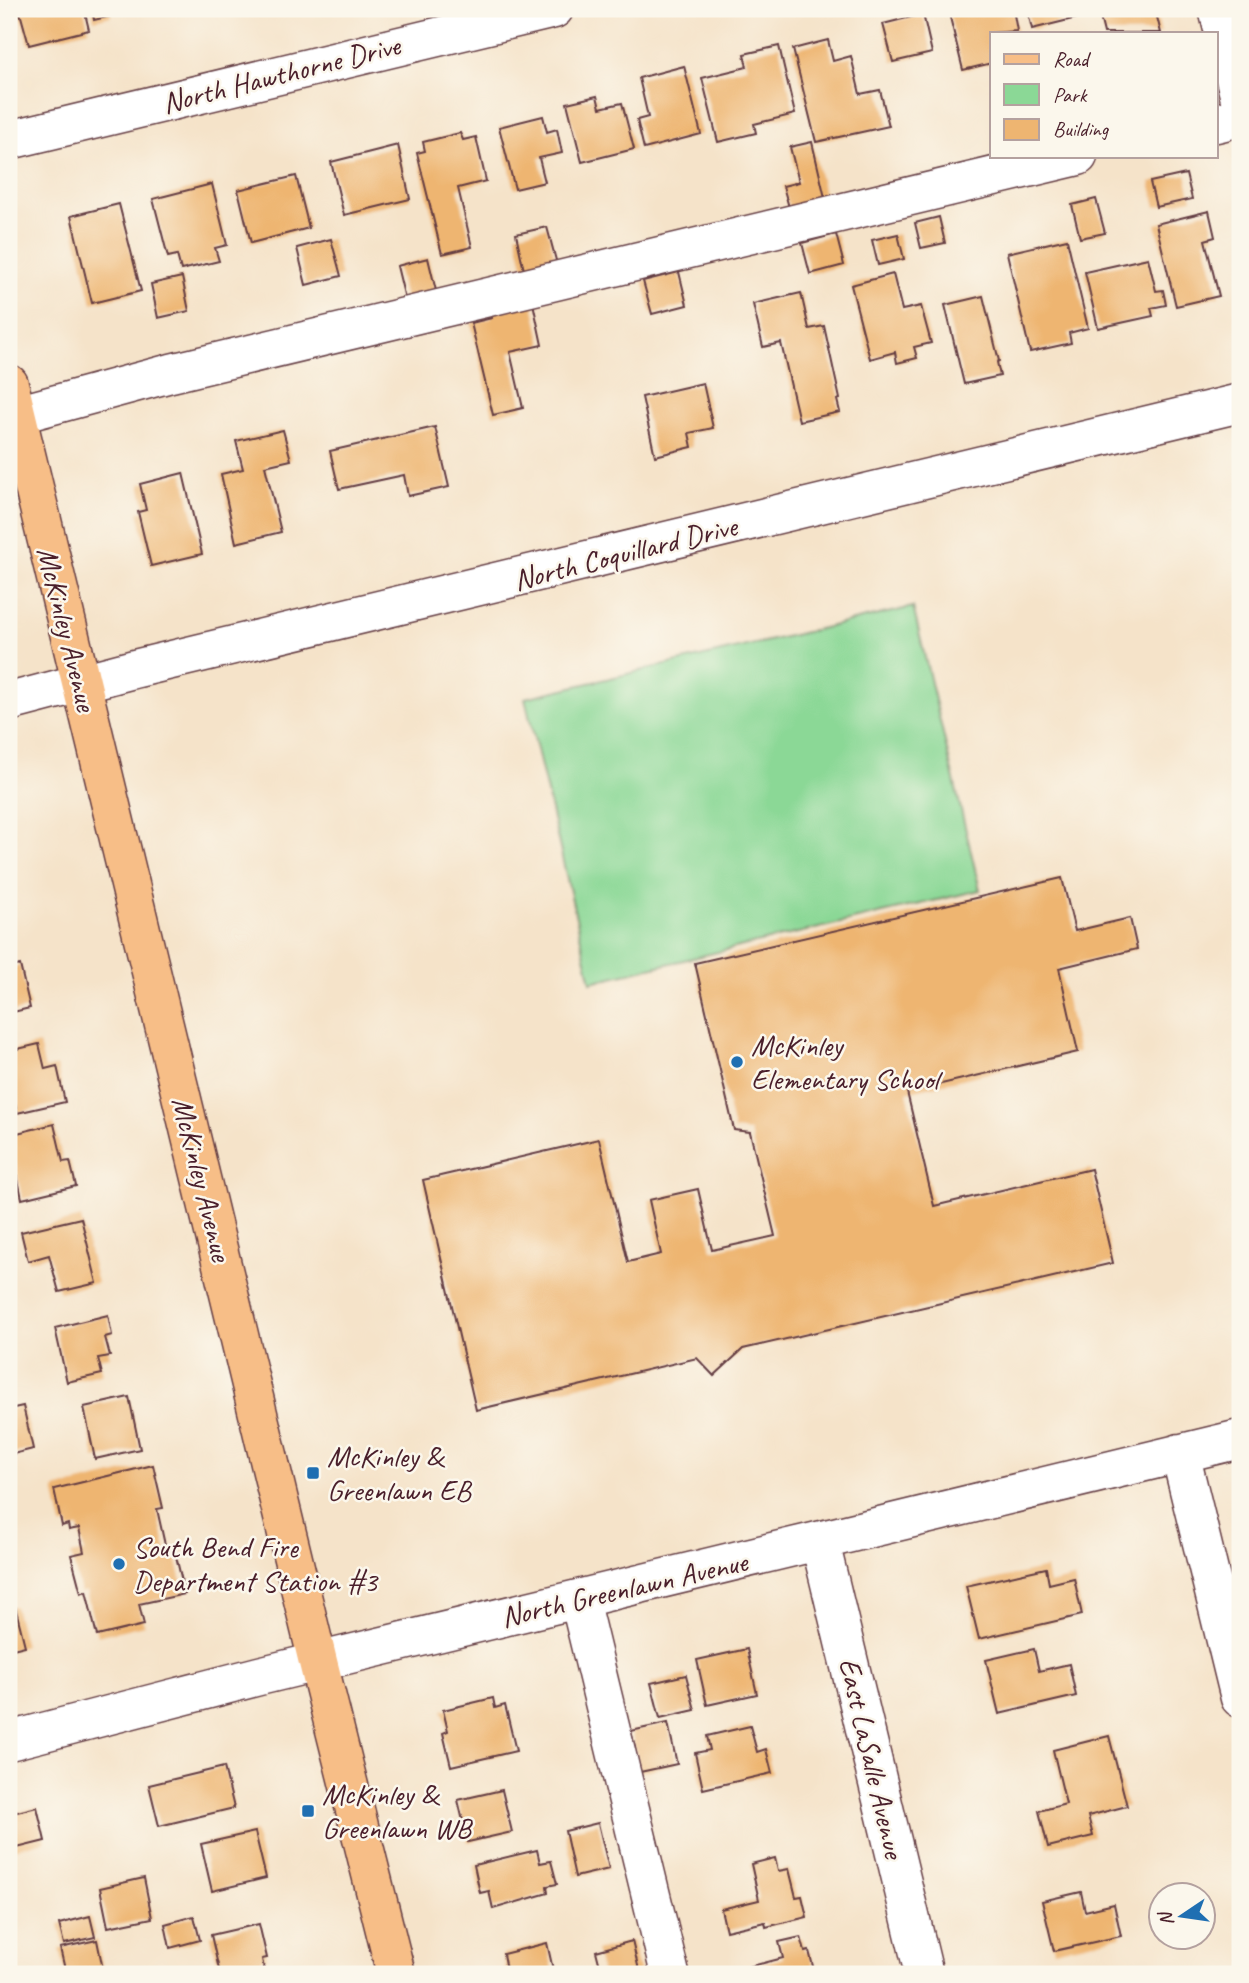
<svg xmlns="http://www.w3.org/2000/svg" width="1249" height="1983" viewBox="0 0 1249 1983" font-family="Caveat,sans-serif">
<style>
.green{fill:#8bd896;stroke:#6a7c60;stroke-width:2}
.building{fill:#eeb571}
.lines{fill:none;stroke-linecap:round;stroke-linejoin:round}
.minor-casing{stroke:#643c43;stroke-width:41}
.major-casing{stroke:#643c43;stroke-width:41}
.minor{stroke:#fff;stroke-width:38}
.major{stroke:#f7be87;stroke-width:38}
.poi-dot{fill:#1f6fb2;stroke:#fbf7ec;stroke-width:2.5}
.labels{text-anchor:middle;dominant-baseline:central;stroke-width:5;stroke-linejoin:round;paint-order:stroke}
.street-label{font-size:30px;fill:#4a1f2b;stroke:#fbf7ec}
.poi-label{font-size:30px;fill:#4a1f2b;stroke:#fbf7ec;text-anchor:start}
</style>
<rect width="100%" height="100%" fill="#fbf7ec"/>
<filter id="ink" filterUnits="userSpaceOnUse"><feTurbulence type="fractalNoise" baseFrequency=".0143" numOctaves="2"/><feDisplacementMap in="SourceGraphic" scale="14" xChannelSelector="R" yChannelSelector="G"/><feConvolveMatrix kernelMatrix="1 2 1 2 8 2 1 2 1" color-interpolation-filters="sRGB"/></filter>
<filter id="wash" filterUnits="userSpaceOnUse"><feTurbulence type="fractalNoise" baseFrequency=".00686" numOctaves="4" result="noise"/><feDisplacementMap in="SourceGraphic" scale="28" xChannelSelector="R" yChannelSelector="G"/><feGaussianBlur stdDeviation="1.57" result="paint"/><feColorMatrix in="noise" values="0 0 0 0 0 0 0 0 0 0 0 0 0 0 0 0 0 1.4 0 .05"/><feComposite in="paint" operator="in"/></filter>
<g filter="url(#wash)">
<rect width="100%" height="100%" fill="#f5e3c9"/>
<!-- green -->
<path class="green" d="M913,607L980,890L591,982L525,698Z"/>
<g id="blocks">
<!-- building -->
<path class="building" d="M19,9H84L89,30L29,45Z
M92,9H110L111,16L94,20Z
M948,9H1013L1017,31L992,33V63L963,70Z
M1027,9H1083L1085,16L1032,29Z
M1098,9H1155L1161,33H1104Z
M923,14L932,53L893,62L883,24Z
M828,40L833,61L851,56L860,94L880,90L889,126L816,142L793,49Z
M779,46L795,114L754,124L756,133L718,142L702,78L747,67L744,54Z
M684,66L701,134L644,149L637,120L648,117L639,78Z
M597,96L600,108L622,103L634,149L582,162L567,103Z
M543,116L547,132L557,129L562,153L539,158L545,182L515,189L499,127Z
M460,133L463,140L476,137L486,181L458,188L472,247L442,254L417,153L425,151L423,142Z
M812,142L826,202L790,211L783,186L799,182L790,147Z
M398,145L410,199L344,215L331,162Z
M1186,174L1192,199L1156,207L1150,182Z
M296,176L309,228L251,243L238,190Z
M212,184L227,245L215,248L219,261L181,270L177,255L168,257L153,199Z
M1096,199L1105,233L1080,238L1072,205Z
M119,204L141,291L92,303L71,216Z
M1209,211L1215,237L1205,240L1219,296L1176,306L1156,224Z
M939,217L945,243L921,248L915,223Z
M547,227L558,268L525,275L516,234Z
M836,234L844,265L810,274L802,243Z
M898,234L904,259L878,265L872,240Z
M331,239L341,276L306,285L297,248Z
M1067,239L1088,328L1069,333L1071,343L1030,352L1007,253Z
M428,258L437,295L406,303L397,266Z
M1148,258L1156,291L1163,290L1166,305L1151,308L1153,316L1098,328L1085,272Z
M679,272L687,305L652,314L643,281Z
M893,274L902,310L921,306L931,343L914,347L917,358L897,363L895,352L870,359L851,285Z
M182,277L189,311L158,318L151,284Z
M801,293L809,329L824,326L840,399L837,400L840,412L799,421L781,343L763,347L753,304Z
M983,296L999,361L997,362L1000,376L964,384L945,305Z
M533,303L542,345L510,352L523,408L493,415L471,323L492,318L491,313Z
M703,383L713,428L689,433L692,447L655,456L642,397Z
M435,427L449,487L408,496L404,475L339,489L330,451Z
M283,430L291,460L265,466L281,532L236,543L221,474L243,469L236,441Z
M183,473L202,554L151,566L138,512L146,510L140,484Z
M1062,878L1075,931L1130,918L1137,949L1059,968L1078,1052L907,1092L934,1206L1091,1169L1113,1263L743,1349L714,1376L697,1358L476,1410L423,1180L599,1139L628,1262L661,1254L649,1200L698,1189L712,1250L775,1236L750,1132L734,1130L695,963Z
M20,965L30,1008L9,1013V968Z
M39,1044L45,1069L57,1066L65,1102L17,1113L9,1076V1051Z
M54,1124L63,1162L70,1161L76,1186L22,1199L9,1135Z
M81,1218L97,1283L59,1292L49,1255L28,1261L21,1232Z
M108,1315L112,1335L105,1337L110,1356L98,1358L102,1374L67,1382L55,1328Z
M129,1397L140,1449L95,1459L84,1407Z
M23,1406L33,1449L9,1455V1409Z
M153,1465L163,1508L157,1509L167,1554L175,1552L185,1594L139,1604L144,1625L97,1636L86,1591L81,1593L71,1555L84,1552L79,1528L69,1530L68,1524L62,1526L54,1489Z
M1046,1568L1049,1584L1074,1578L1082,1615L979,1639L966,1586Z
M15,1606L25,1646L9,1650V1607Z
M747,1649L757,1694L707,1705L697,1660Z
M1034,1649L1039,1671L1069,1664L1076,1696L999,1714L986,1660Z
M686,1675L695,1710L660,1718L651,1683Z
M493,1698L495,1708L505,1705L516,1751L451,1766L443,1733L448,1731L443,1710Z
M668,1723L677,1764L640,1772L631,1731Z
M750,1726L757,1752L766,1749L772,1773L703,1789L695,1753L710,1750L707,1736Z
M1109,1736L1127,1806L1088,1816L1093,1836L1048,1847L1039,1811L1066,1804L1053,1750Z
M224,1767L234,1808L159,1826L149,1785Z
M502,1790L512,1832L468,1842L458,1800Z
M37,1807L45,1841L9,1850V1814Z
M598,1823L609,1869L575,1877L565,1831Z
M255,1832L266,1878L212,1891L201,1844Z
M537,1850L540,1863L551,1861L557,1884L547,1886L548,1893L493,1909L489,1891L480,1893L474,1865Z
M775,1858L778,1871L789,1869L796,1897L802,1896L807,1917L766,1927L765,1922L726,1931L721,1909L759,1900L751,1864Z
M144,1878L152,1918L108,1927L100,1888Z
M1081,1892L1085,1911L1114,1904L1121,1936L1054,1951L1042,1901Z
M90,1916L95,1937L64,1944L59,1924Z
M194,1916L200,1940L170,1948L165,1924Z
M259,1924L267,1958L262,1959L265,1974H220L211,1935Z
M801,1937L805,1952L809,1951L815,1974H750L748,1967L783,1958L779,1942Z
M97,1940L104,1974H66L60,1948Z
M632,1941L640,1974H602L596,1951Z
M547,1943L554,1974H502L501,1972L506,1970L503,1954Z"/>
</g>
</g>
<g filter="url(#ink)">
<use href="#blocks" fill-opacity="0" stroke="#643c43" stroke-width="2"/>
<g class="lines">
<!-- minor casing -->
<g class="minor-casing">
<path id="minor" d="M1218,9L1240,99
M1216,123L1240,117
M9,140L554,9
M16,415L171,373L1078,156
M9,702L134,669L1240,403
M1180,1453L1240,1698
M820,1542L924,1974
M579,1599L670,1974
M9,1741L259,1676L1240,1439"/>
</g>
<!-- major casing -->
<g class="major-casing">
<path id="major" d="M9,384L318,1662L396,1974"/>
</g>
<!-- minor -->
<use href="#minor" class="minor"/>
<!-- major -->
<use href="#major" class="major"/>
</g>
</g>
<!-- markers -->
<g class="poi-dot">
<circle cx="737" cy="1062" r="7"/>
<rect x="306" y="1466" width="14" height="14" rx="3.5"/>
<circle cx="119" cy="1564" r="7"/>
<rect x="301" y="1804" width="14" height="14" rx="3.5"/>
</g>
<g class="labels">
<!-- street labels -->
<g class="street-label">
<text transform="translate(281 74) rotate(-14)">North Hawthorne Drive</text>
<text transform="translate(625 553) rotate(-14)">North Coquillard Drive</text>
<text transform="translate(67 629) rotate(76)">McKinley Avenue</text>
<text transform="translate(202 1179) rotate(76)">McKinley Avenue</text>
<text transform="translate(624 1589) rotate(-13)">North Greenlawn Avenue</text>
<text transform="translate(872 1758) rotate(77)">East LaSalle Avenue</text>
</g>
<!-- poi labels -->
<g class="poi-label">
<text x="751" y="1045">McKinley<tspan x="751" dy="34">Elementary School</tspan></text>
<text x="327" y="1456">McKinley &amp;<tspan x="327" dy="34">Greenlawn EB</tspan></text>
<text x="133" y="1547">South Bend Fire<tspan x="133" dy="34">Department Station #3</tspan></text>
<text x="322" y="1794">McKinley &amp;<tspan x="322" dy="34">Greenlawn WB</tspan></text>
</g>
</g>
<!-- margin -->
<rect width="1249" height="1983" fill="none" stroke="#fbf7ec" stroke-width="35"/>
<!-- legend -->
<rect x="990" y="32" width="228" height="126" fill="#fbf7ec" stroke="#b4a19f" stroke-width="2"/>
<rect x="1004" y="54" width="35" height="10" fill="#f7be87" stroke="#b4a19f" stroke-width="2"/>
<text x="1053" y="66" font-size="21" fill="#4a1f2b">Road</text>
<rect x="1004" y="84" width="35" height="21" fill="#8bd896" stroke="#b4a19f" stroke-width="2"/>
<text x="1053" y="102" font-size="21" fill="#4a1f2b">Park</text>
<rect x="1004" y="119" width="35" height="21" fill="#eeb571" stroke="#b4a19f" stroke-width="2"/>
<text x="1053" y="136" font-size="21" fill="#4a1f2b">Building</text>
<!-- north arrow -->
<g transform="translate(1182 1916) rotate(257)"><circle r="33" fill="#fbf7ec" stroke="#b4a19f" stroke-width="2"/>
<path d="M0-5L12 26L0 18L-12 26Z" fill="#1f6fb2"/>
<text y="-10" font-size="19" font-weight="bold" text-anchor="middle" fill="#4a1f2b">N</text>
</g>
</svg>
